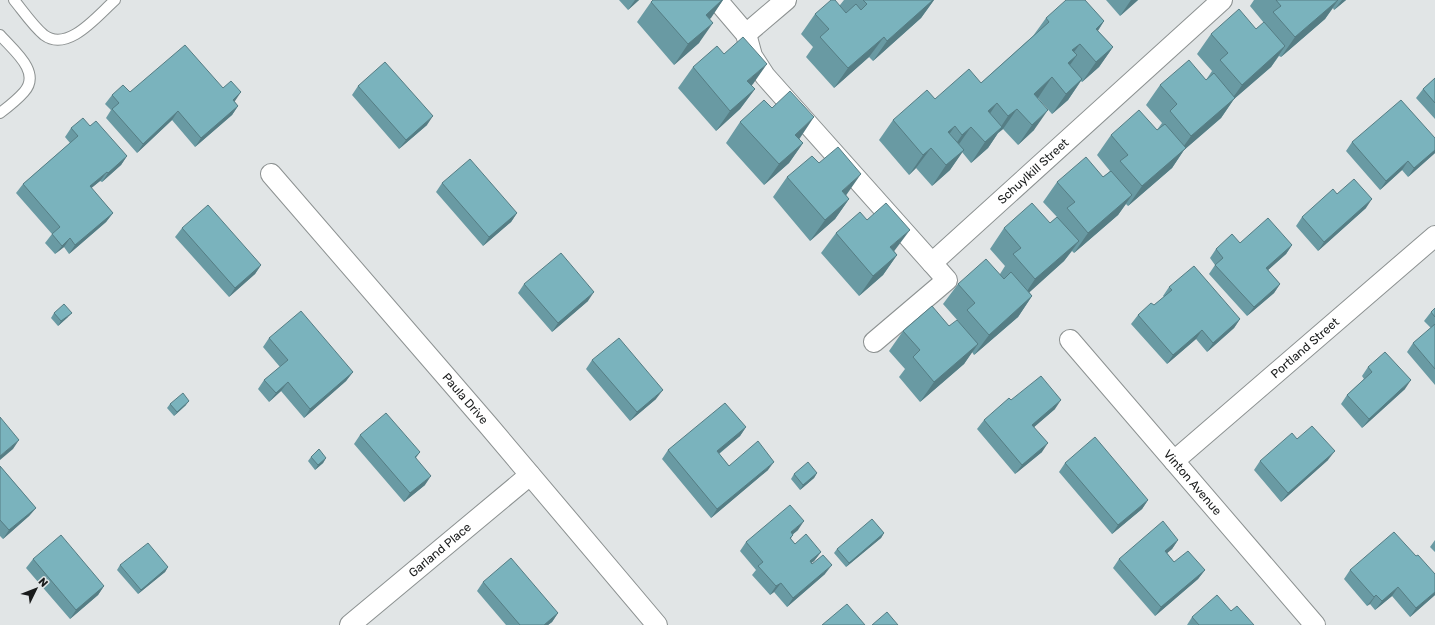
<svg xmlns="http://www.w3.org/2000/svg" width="1435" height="625" viewBox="0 0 1435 625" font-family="Rubik,sans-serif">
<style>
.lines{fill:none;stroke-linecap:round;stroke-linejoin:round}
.lane-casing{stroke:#8c9191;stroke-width:12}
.street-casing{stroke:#8c9191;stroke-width:22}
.lane{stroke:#fff;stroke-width:10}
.street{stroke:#fff;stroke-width:20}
.wall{fill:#699aa3}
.shaded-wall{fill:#557d84}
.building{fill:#7ab3bd;stroke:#557d84}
.labels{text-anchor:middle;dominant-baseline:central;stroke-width:4;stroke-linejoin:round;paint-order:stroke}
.street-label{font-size:12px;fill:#191b1b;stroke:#e1e5e6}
</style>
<rect width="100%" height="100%" fill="#e1e5e6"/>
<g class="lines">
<!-- lane casing -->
<g class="lane-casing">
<path id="lane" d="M14,0C23,11 33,26 44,35C68,53 98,15 115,0
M0,35C13,50 42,72 24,92C17,100 8,107 0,113"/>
</g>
<!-- street casing -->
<g class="street-casing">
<g id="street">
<path d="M717,0L746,34L752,56L765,76L932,263"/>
<path d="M746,34L786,0"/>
<path id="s1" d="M271,174L488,425L657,625"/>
<path id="s2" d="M1070,340L1315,625"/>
<path id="s3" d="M874,342L947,280L932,263L1222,0"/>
<path id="s4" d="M1174,461L1435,236"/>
<path id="s5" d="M350,625L530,475"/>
</g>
</g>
<!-- lane -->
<use href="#lane" class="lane"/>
<!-- street -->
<use href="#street" class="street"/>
</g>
<!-- wall -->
<path class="wall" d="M619,0H639L628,10Z
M653,0H723L709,19L699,43L674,65L637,22L651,2Z
M844,0H934L921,18L873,61L869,57L834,88L806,57L813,47L801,34L815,14L840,5Z
M1106,0H1138L1120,16Z
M1254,0H1346L1334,10L1333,8L1325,19L1281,57L1279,56L1271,67L1234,99L1221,118L1184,150L1172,168L1128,206L1126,204L1118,215L1074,253L1072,251L1064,261L1029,292L1032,296L1018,317L974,355L972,352L964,364L920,402L899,377L905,369L889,351L903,331L949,326L959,322L943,304L958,284L1000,274L1005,266L990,249L1004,228L1050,223L1057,217L1043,202L1057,182L1103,177L1110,171L1097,155L1111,135L1157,130L1162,123L1146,105L1160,85L1206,80L1212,71L1197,54L1211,34L1256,29L1264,23L1250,6Z
M1046,18L1104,21L1098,31L1113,47L1099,67L1082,82L1081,81L1068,100L1052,114L1038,98L1034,130L1018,145L1003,129L998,133L988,148L971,163L962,152L950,170L932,186L916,168L909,175L879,140L893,120L935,99L981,83L1033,36Z
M693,67L753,84L751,85L755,89L740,109L716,131L678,88Z
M1435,78V119L1416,98L1423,89Z
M358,86L427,125L399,149L352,95Z
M130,92L234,101L238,106L232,115L195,147L172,120L137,153L106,118L111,110L105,104L112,95Z
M740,122L800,138L799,139L803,143L789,163L764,185L726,143Z
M90,126L127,156L121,165L102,182L100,181L91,188L113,213L106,222L69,254L64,247L55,254L45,243L52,234L16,193L23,184L70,143L65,137L71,128Z
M1435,138V153L1408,177L1402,170L1380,190L1346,151L1352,142Z
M787,177L847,194L846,195L849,199L835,219L810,241L773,197Z
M442,183L517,213L511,222L483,246L436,192Z
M1337,194L1366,208L1318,251L1296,226L1302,217Z
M867,220L895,250L894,251L897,255L883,275L859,296L821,253L836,233Z
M182,228L261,265L255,274L229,297L175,237Z
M1240,243L1292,245L1286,254L1268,270L1280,284L1274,293L1247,316L1209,274L1215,265L1210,258L1216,249Z
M524,284L588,301L552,332L518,293Z
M1169,287L1240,319L1234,328L1207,352L1196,339L1167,364L1131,324L1138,315L1154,305L1164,297L1163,296Z
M1435,308V385L1407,352L1413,343L1431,328L1424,321L1431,312Z
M54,313L68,317L58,326L51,318Z
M269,338L353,372L346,381L304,418L281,391L269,402L258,389L264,380L280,367L263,347Z
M592,360L656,399L630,421L586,369Z
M1368,367L1405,389L1362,428L1341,404L1347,395L1364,379L1362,376Z
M1011,400L1055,409L1034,427L1042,452L1015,474L977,429L984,420Z
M170,404L186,405L174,416L167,408Z
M746,427L740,436L719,454L729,466L768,470L711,518L662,459L668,450Z
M360,435L420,452L416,458L425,485L404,502L354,444Z
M1297,439L1328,460L1281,502L1254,470L1260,461Z
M311,457L326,458L323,463L315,470L308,461Z
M1065,463L1148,500L1142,509L1112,534L1059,472Z
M0,466L36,508L29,516L3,539L0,536Z
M817,473L814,478L800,490L791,479L794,474Z
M798,530L793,534L791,539L795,544L821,552L814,561L811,563L825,574L787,607L774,592L770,595L752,575L756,570L740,551L746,542Z
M884,533L881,538L846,567L834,553L837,549Z
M1178,540L1172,549L1167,553L1174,562L1205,570L1198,579L1155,616L1113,568L1119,559Z
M1435,540V552L1430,547Z
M1416,556L1435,574V595L1410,617L1392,596L1375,610L1370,604L1367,606L1344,579L1350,570Z
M33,559L104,586L98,595L70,619L26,568Z
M120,565L168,567L165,572L138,594L117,570Z
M483,582L558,613L552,622L548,625H506L477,591Z
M1231,611L1254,625H1187L1192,617Z"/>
<!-- shaded-wall -->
<path class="shaded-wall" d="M635,0H639L628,10Z
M722,0H723L711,18L692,35L706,15Z
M933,0H934L921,18L873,61L887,41Z
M1131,0H1138L1120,16Z
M1338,0L1325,19L1281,57L1295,37Z
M1342,0H1346L1334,10Z
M1104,21L1090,42L1096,29Z
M713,23L699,43L674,65L688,44Z
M884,37L869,57L834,88L848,68Z
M1080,44L1065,64L1072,50Z
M1285,46L1271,67L1234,99L1221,118L1184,150L1172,168L1128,206L1142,186L1178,154L1191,136L1229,103L1242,85Z
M1113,47L1099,67L1082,82L1096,62Z
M1077,55L1063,75L1068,63Z
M767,64L753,84L733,101L747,81Z
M1052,77L1038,98L1021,113L1034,94Z
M1082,79L1068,100L1052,114L1066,94Z
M755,89L740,109L716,131L730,111Z
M241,92L235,101L226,108L233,100Z
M997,103L983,124L988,111Z
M238,106L232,115L195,147L201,138Z
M1017,109L1003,129L998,133L988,148L971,163L985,142L998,131L1008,116Z
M1048,110L1034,130L1018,145L1032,125Z
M178,111L172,120L137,153L143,144Z
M433,116L427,125L399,149L406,140Z
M814,117L800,138L781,155L795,135Z
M955,126L941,146L934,152L948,132Z
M971,127L957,147L948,155L962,135Z
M803,143L789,163L764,185L779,164Z
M931,148L916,168L909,175L923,155Z
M964,150L950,170L932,186L946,165Z
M1435,150V153L1408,177L1414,168Z
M127,156L121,165L102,182L108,173Z
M1408,161L1402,170L1380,190L1386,181Z
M107,172L100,181L83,195L90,186Z
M861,174L847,194L828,211L842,191Z
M1132,195L1118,215L1074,253L1088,233Z
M849,199L835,219L810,241L825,220Z
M1372,199L1366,208L1318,251L1324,242Z
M113,213L106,222L69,254L75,245Z
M517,213L511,222L483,246L489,237Z
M910,230L895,250L876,267L890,247Z
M70,238L64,247L55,254L62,246Z
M1079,241L1064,261L1021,300L1035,279Z
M1292,245L1286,254L1260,277L1266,268Z
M897,255L883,275L859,296L873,276Z
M261,265L255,274L229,297L235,288Z
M1280,284L1274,293L1247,316L1254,307Z
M594,292L588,301L552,332L558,323Z
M1032,296L1018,317L974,355L989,335Z
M72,313L68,317L58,326L61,321Z
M1240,319L1234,328L1207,352L1213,343Z
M1202,330L1196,339L1167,364L1173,355Z
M978,344L964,364L920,402L934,382Z
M353,372L346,381L304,418L310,409Z
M1411,380L1405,389L1362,428L1369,419Z
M288,382L281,391L269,402L276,393Z
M663,390L656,399L630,421L637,412Z
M1061,400L1055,409L1026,434L1032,425Z
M189,401L186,405L174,416L177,412Z
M746,427L740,436L711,460L717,451Z
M19,440L13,449L0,460V456Z
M1048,443L1042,452L1015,474L1022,465Z
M1335,451L1328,460L1281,502L1288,493Z
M326,458L323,463L315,470L318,465Z
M774,462L768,470L711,518L717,509Z
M817,473L814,478L800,490L803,485Z
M431,476L425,485L404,502L410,493Z
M1148,500L1142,509L1112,534L1118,525Z
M36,508L29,516L3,539L9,530Z
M804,521L798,530L785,541L791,532Z
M884,533L881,538L846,567L849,563Z
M1178,540L1172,549L1159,560L1165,551Z
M821,552L814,561L803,570L810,561Z
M832,565L825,574L787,607L793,598Z
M168,567L165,572L138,594L141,590Z
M1205,570L1198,579L1155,616L1161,607Z
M781,583L774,592L770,595L776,586Z
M104,586L98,595L70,619L76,610Z
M1398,587L1392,596L1375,610L1382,601Z
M1435,592V595L1410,617L1416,608Z
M1376,595L1370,604L1367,606L1374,597Z
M558,613L552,622L548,625H544Z"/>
<!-- building -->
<path class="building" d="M653,0H722L706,15L713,23L688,44L651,2Z
M831,0H835L846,13L856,4L861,10L867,4L863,0H933L887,41L884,37L848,68L820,37L829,29L815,14Z
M1066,0H1085L1104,21L1096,29L1113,47L1096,62L1080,44L1072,50L1077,55L1068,63L1082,79L1066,94L1052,77L1034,94L1048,110L1032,125L1017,109L1008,116L997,103L988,111L1002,127L985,142L971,127L962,135L955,126L948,132L964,150L946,165L931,148L923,155L893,120L927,90L935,99L969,69L981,83L1049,22L1046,18Z
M1276,0H1338L1295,37L1273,12L1281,6Z
M1239,9L1256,29L1264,22L1285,46L1242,85L1220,60L1228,53L1211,34Z
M743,37L767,64L747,81L755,89L730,111L693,67L717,46L724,54Z
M185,45L223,88L231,81L241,92L233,100L238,106L201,138L178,111L143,144L112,109L119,103L112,95L123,85L130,92Z
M1189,60L1206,80L1214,73L1235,98L1191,136L1170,111L1177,104L1160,85Z
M385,62L433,116L406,140L358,86Z
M1435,78V103L1423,89Z
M790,91L814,117L795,135L803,143L779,164L740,122L764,100L772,108Z
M1401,100L1435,138V150L1414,168L1408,161L1386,181L1352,142Z
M1139,110L1157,130L1165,124L1186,148L1142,186L1120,161L1128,155L1111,135Z
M83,118L90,126L96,121L127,156L108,173L107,172L90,186L113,213L75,245L70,238L62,246L52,234L60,227L23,184L78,136L71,128Z
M838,147L861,174L842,191L849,199L825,220L787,177L812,156L819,163Z
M1086,157L1103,177L1111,171L1132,195L1088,233L1067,208L1075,202L1057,182Z
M470,159L517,213L489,237L442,183Z
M1354,179L1372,199L1324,242L1302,217L1333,189L1337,194Z
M886,203L910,230L890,247L897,255L873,276L836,233L860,212L867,220Z
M1032,203L1050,223L1057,217L1079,241L1035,279L1013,254L1021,248L1004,228Z
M208,205L261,265L235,288L182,228Z
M1268,218L1292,245L1266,268L1280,284L1254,307L1215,265L1223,258L1216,249L1232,234L1240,243Z
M561,253L594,292L558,323L524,284Z
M986,259L1004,279L1011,272L1032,296L989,335L967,310L975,303L958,284Z
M1194,266L1240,319L1213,343L1202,330L1173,355L1138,315L1151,303L1154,305L1172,290L1169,287Z
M64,304L72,313L61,321L54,313Z
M932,306L949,326L957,320L978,344L934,382L913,357L920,350L903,331Z
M1435,308V317L1431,312Z
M301,311L353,372L310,409L288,382L276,393L264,380L288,360L269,338Z
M1435,324V369L1413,343Z
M619,338L663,390L637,412L592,360Z
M1385,352L1411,380L1369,419L1347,395L1372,372L1368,367Z
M1041,376L1061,400L1032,425L1048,443L1022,465L984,420L1009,398L1011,400Z
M183,393L189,401L177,412L170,404Z
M725,403L746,427L717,451L729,466L758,441L774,462L717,509L668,450Z
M386,413L420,452L415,457L431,476L410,493L360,435Z
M0,417L19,440L0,456Z
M1312,426L1335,451L1288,493L1260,461L1292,433L1297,439Z
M1095,437L1148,500L1118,525L1065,463Z
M319,449L326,458L318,465L311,457Z
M808,462L817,473L803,485L794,474Z
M0,466L36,508L9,530L0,520Z
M790,505L804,521L791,532L793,535L790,538L795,544L806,534L821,552L810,561L812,564L823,555L832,565L793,598L781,583L776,586L758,566L763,562L746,542Z
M872,519L884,533L849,563L837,549Z
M1163,521L1178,540L1165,551L1174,562L1188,551L1205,570L1161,607L1119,559Z
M1394,532L1416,556L1418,555L1435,574V592L1416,608L1398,587L1382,601L1376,595L1374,597L1350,570Z
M61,535L104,586L76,610L33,559Z
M148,543L168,567L141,590L120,565Z
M511,558L558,613L544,625H520L483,582Z
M1217,595L1231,611L1237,606L1254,625H1199L1192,617Z
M847,604L865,625H822Z
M887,612L898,625H872Z"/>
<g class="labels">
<!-- street labels -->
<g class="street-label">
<text stroke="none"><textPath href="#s3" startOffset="255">Schuylkill Street</textPath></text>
<text stroke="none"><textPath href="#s4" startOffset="173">Portland Street</textPath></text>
<text stroke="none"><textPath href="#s1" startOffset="297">Paula Drive</textPath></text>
<text stroke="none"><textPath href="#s2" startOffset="188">Vinton Avenue</textPath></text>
<text stroke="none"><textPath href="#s5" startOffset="117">Garland Place</textPath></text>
</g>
</g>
<!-- north arrow -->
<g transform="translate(36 589) rotate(47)" stroke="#e1e5e6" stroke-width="3" paint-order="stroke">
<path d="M0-3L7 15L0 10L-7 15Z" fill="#191b1b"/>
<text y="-6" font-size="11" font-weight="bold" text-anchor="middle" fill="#191b1b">N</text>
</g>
</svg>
